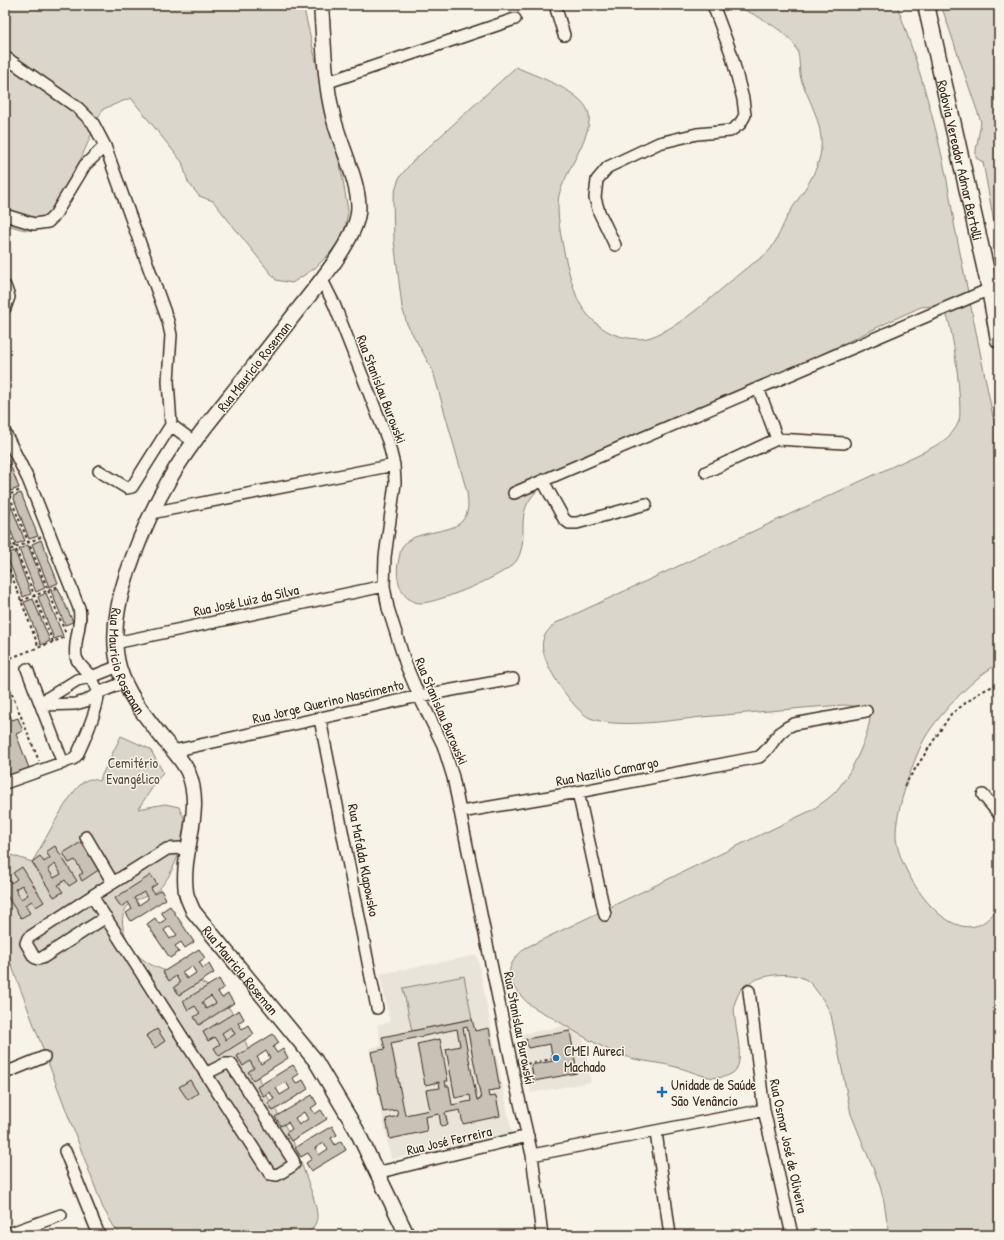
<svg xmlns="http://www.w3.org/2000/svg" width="1004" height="1240" viewBox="0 0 1004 1240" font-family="'Patrick Hand',sans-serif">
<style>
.built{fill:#e9e4d9}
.green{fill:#dbd6cb;stroke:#8b8074}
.building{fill:#c8c1b6;stroke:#3b2a1e;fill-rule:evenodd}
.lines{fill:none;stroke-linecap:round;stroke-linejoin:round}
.minor-casing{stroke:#3b2a1e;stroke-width:14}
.major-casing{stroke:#3b2a1e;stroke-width:17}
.highway-casing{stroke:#3b2a1e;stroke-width:19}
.path{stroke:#3b2a1e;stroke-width:2;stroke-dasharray:3 3;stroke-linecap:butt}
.minor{stroke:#f7f3e8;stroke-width:11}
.major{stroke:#f7f3e8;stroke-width:14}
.highway{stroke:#f7f3e8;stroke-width:16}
.poi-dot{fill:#1f6fb2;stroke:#f7f3e8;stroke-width:1.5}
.labels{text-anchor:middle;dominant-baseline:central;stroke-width:3;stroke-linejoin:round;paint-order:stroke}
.street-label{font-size:14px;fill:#3b2a1e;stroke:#f7f3e8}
.park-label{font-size:14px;fill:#5b4c41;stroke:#f7f3e8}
.poi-label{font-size:14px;fill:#3b2a1e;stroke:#f7f3e8;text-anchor:start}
</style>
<rect width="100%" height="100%" fill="#f7f3e8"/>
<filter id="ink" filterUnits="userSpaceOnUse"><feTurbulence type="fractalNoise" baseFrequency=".025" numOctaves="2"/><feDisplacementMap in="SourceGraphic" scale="8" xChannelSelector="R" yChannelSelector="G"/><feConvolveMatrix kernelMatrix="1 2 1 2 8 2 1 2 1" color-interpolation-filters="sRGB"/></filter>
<g filter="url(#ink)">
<!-- built -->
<path class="built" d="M477,955L512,1134L391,1159L369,1048L381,1046L377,1025L390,1022L380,974Z
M580,1023L591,1082L531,1093L521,1034Z"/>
<!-- green -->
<path class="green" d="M5,5H303L342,174L348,211L344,235L329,254L315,268L292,283L276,280L213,201L199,196L188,182L182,162L131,98L103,109C91,131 59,221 38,229C28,233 15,227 5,224Z
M735,5H897C922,75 944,149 954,223L999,446V664C977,673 939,715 926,736C914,757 895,812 896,836C897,868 943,942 981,924C988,920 994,913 999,907V1235H889L884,1201L879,1183L851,1114L831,1015C826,1003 820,995 812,985C799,968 759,974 744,986C740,989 737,997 735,1002C730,1018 750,1065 731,1074C713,1084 694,1071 676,1067C662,1063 648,1062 634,1059C605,1051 581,1035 556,1020C545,1013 531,1008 523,998C504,978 505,966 525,948L812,810C822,803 833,796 840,786C852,771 870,734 870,715L861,707L844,705C796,708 749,713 702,717C673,720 614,730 588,717C575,710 554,679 548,665C540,646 539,637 556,623L917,455C933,447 952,440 959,421C963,409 953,322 945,312C943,310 938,308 935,306L921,307L899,317L538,490C512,514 531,535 517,560C509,574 438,603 421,603C414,603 405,598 402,591C397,582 396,569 399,559C400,555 400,550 402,547C413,529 450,535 462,521C470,512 468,503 467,492L433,371L407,324L402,307L394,240L393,198L399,178L411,163L516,67C535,76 580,90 588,111C596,130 564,174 559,195C554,218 569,280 579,302C586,315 598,327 611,333C622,338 640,341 651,337C684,325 717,292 744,270C753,263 766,256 772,247C778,238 782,227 787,217C797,199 813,181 819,160C827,132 812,107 802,82C798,73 801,61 797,50C790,31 753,14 735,5Z
M941,5H999V250L983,162L976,158V150L981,122Z
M121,736L150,749L163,772L138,809L165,804L179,807C180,811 183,815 184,818C187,838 172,881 155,892C148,897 137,898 130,904C117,915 123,935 132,948C153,978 192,970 216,992C241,1016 248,1053 261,1084C270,1103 283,1120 292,1139C298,1152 302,1166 307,1179C311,1191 317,1205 317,1217C317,1224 311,1231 306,1235H123L116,1230L103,1208L5,948V853L32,862C43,845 70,789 85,781C90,778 94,779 99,781Z
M464,976L472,1019L412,1031L403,988Z"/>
<!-- building -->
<path class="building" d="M5,451L19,488L10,491L5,478Z
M21,493L38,536L29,539L13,496Z
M8,498L25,541L16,544L5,516V499Z
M5,529L12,546L5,549Z
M41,540L58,583L49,587L32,544Z
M28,545L45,588L36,592L19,549Z
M15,551L31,594L23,597L6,554Z
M58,588L73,622L65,625L51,591Z
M46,593L63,636L54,639L38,597Z
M33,599L50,641L41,645L24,602Z
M5,702L12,720L18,718L23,731L16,734L29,768L6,777Z
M83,841L100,869L82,881L79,875L83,873L75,860L69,863L63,853Z
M55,846L77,881L69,886L65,880L58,885L63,892L54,897L32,862L40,856L44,862L50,858L46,852ZM55,864L61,874L54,878L48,869Z
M22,867L44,902L36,907L32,901L25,905L30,913L21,918L5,893V878L7,877L11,883L17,879L13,873ZM22,885L28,895L21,899L15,889Z
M151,875L157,884L151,888L154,894L161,890L166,899L131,921L126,913L132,909L128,902L121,907L115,898ZM144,892L148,899L139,905L134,898Z
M170,906L194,942L185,948L181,942L175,946L179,952L170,958L147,924L155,918L159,924L166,919L161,912ZM170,926L177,935L170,939L164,930Z
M199,949L205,958L199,962L203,968L209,964L214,973L179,995L174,987L180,983L176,976L169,981L163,972ZM192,966L196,973L187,979L182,972Z
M219,979L224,988L218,992L222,998L228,994L234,1003L199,1025L194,1017L200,1013L195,1006L188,1010L183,1001ZM211,996L216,1003L206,1009L202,1002Z
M239,1010L244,1019L238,1023L242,1029L248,1025L254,1034L219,1056L214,1048L220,1044L215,1037L208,1041L203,1032ZM231,1027L235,1034L226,1040L222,1033Z
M472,1019L475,1031L489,1028L500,1089L488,1091L489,1097L496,1096L500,1116L463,1124L460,1110L445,1113L448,1125L441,1126L439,1114L425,1117L427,1131L390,1139L386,1119L398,1116L397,1110L383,1112L371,1052L385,1049L382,1037ZM467,1027L481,1099L477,1100L463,1028ZM457,1029L460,1046L446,1049L455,1098L470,1095L471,1101L452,1105L449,1086H446L445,1081H448L440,1039L417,1044L425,1085L439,1082L440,1088L426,1090L430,1110L405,1115L391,1043Z
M157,1029L165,1041L155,1048L146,1036Z
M570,1031L577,1073L534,1081L531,1065L553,1061L550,1044L528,1048L526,1039Z
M273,1034L279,1043L273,1047L277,1053L283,1049L288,1058L253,1080L248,1072L254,1068L250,1061L243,1066L237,1056ZM266,1051L270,1058L261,1064L257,1057Z
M293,1065L299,1074L293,1078L296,1084L303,1080L308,1089L273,1111L268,1103L274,1099L270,1092L263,1096L257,1087ZM286,1082L290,1089L280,1095L276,1088Z
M190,1080L198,1093L188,1100L179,1087Z
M312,1095L317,1104L311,1108L315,1114L321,1110L327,1119L291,1141L286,1133L292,1129L288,1122L281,1126L275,1117ZM304,1112L308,1119L299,1125L295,1118Z
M332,1126L337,1135L331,1138L335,1145L341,1141L346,1150L311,1171L306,1163L312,1159L308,1153L301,1157L295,1148ZM324,1143L328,1149L319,1155L315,1148Z"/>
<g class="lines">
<!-- minor casing -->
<g class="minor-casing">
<path id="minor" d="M555,5L564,35
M5,57L78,108L93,123L105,146L168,321L171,335L168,381L171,425L194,442
M328,82L515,19
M5,215L34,224L48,222L55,215L85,165L105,146
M615,245L599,212L595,198L597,180L608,167L659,143L697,134L730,131L740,124L745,115L743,99L731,53L713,5
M322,280L334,304L388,441L394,465L395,483L385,557L384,586L388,608L406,665L419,696L443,745L453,777L515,1081L532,1155L542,1235
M5,286L9,297L5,308
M758,388L777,439
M5,433L28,479L79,608C83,624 73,640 76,657C79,667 88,671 92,679C94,683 97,689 98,694C99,706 83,743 77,755L73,759L5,783
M99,471L127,488L132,487L171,425
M706,472L777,439L844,443
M543,481L564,519L569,523H577L646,504
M514,493L990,289
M151,513L394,465
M115,643L384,586
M27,669L63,763
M40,703L77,680L91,677L119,666
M41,705L75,704L86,701L98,693L125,682
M320,719L377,1008
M173,751L419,696L513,679
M578,792L605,915
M983,795L999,814
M461,812L578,792L759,757C774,746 774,732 794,724L866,711
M86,837L113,883
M189,849L180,848L167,849L92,896L270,1174L277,1175L292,1166L294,1164L293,1160L231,1064H225L207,1073
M92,896L28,938L26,943L34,957L38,959L42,958L106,917
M749,991L764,1110L792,1235
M5,1073L44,1057
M656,1132L670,1235
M65,1151L99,1235
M532,1155L764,1110
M376,1173L528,1136
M5,1235L61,1215"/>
</g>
<!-- major casing -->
<g class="major-casing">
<g id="major">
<path id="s1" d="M321,5C324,42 324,80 333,116C339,143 362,187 358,213C355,241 315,288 297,311C273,342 249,372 225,402C205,427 185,452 169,480C151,511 137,544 126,577C117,605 111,638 119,667C127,695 146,717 164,740C172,749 183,761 188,772C205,811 180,852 186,892C187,899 191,905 193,911L315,1060L356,1129L407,1235"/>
</g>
</g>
<!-- highway casing -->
<g class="highway-casing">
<g id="highway">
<path id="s2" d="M926,5L990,289L999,340"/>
</g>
</g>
<!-- path -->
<path class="path" d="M5,485L66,634
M5,496L21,490
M5,522L53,642
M5,552L41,537
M5,558L39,648
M21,601L59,586
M5,660L66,637
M5,677L39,761
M904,786L951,714L979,693L999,683
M521,1065L552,1059"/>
<!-- minor -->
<use href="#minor" class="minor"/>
<!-- major -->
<use href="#major" class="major"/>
<!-- highway -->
<use href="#highway" class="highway"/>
</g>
</g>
<!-- markers -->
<g class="poi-dot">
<circle cx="556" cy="1058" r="4"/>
<path d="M660 1086h4v4h4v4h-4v4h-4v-4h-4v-4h4z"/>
</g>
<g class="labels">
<!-- street labels -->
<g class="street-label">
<text stroke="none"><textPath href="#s2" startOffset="159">Rodovia Vereador Admar Bertolli</textPath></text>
<text transform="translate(254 366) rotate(-52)">Rua Mauricio Roseman</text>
<text transform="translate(382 389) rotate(69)">Rua Stanislau Burowski</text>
<text transform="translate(246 600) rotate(-12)">Rua José Luiz da Silva</text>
<text stroke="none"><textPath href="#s1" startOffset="735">Rua Mauricio Roseman</textPath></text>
<text transform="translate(328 701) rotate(-13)">Rua Jorge Querino Nascimento</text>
<text transform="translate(442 711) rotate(67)">Rua Stanislau Burowski</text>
<text transform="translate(607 771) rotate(-11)">Rua Nazilio Camargo</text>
<text transform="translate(364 860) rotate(79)">Rua Mafalda Klapowsko</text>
<text stroke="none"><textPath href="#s1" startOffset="1083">Rua Mauricio Roseman</textPath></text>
<text transform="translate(520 1028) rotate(79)">Rua Stanislau Burowski</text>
<text transform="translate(449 1140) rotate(-13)">Rua José Ferreira</text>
<text transform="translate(789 1146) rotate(78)">Rua Osmar José de Oliveira</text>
</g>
<!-- park labels -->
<g class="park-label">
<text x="133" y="762">Cemitério<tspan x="133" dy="16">Evangélico</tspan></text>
</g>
<!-- poi labels -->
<g class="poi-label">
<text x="564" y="1050">CMEI Aureci<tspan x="564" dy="16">Machado</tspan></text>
<text x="671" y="1084">Unidade de Saúde<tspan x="671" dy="16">São Venâncio</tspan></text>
</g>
</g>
<!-- margin -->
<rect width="1004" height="1240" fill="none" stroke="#f7f3e8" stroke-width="20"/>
<rect x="10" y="10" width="984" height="1220" fill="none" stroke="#3b2a1e" stroke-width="1.5" filter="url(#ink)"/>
</svg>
